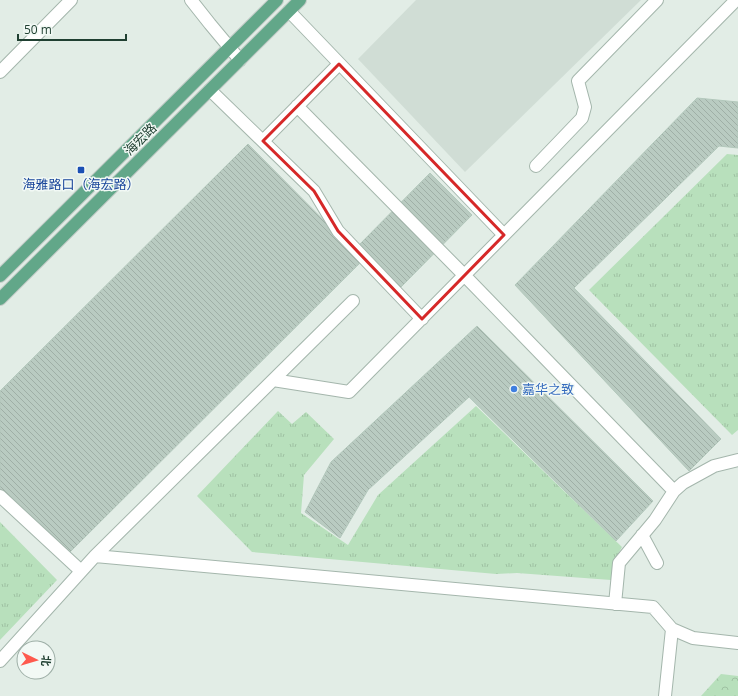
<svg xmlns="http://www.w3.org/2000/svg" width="738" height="696" viewBox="0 0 738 696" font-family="'Open Sans','Noto Sans SC',sans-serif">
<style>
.built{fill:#d0ddd5}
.grass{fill:url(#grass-tufts)}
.park{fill:url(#park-crowns)}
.building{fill:url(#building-back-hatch);stroke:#b3c8bc}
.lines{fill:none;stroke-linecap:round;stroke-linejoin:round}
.minor-casing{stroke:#a4b6ac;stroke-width:14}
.major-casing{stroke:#c1cac6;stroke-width:14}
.minor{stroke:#fff;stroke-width:12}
.major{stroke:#62a789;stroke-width:12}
.marked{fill:none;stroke:#d62828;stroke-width:3;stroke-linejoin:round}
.transit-dot{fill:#1a4fb4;stroke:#f2f9f5;stroke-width:1.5}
.shop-dot{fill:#3f7fe0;stroke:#f2f9f5;stroke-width:1.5}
.labels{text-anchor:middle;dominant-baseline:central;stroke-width:3;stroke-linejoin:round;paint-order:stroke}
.street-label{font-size:13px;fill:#204032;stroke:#f2f9f5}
.transit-label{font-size:13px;fill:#164399;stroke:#f2f9f5}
.shop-label{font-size:13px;fill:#366cbe;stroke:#f2f9f5;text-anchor:start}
</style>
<defs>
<pattern id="grass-tufts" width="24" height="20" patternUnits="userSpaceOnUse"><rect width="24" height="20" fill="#b8e0bc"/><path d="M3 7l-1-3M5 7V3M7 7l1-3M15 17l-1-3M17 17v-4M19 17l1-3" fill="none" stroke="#9ec1a2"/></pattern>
<pattern id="park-crowns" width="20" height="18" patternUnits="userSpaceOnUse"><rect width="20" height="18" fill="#b8e0bc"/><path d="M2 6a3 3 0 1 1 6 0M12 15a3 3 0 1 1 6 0" fill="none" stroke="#9ec1a2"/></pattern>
<pattern id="building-back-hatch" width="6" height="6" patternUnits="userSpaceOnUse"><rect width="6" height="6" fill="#b9cbc1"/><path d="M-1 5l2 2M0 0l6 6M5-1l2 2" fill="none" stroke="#9fafa6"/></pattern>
</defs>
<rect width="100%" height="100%" fill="#e2ede6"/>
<!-- built -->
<path class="built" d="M416,0H641L465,172L358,59Z"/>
<!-- grass -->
<path class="grass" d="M727,154L738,155V430L732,435L589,290Z
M476,406L622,547L613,563L611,580L517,573L496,574L252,552L197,496L278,411L292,424L306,412L334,439L304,475L301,513L348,545L378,495Z
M0,522L57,580L0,640Z"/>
<!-- park -->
<path class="park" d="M721,674L738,676V696H701Z"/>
<!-- building -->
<path class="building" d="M697,98L738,102V148L719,146L574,288L721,439L689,471L515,285Z
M248,144L363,260L66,556L0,489V391Z
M430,173L472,215L399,289L357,247Z
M477,326L653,501L616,541L469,397L368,490L340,538L305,512L331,462Z"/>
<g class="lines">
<!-- minor casing -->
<g class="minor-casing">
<path id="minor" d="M191,0L210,24L240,60
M289,11L504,235
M0,72L71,0
M210,90L314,191L338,231L422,319
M297,106L465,276L674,491
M263,141L339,64
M536,166L582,118L585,107L578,81L657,0
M273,380L349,392L736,0
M0,496L81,571
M642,535L657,563
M95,556L653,607L672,629L693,638L738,643
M615,604L619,563L655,520L674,491L683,483L714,466L738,460
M0,661L95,556L353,301
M665,696L672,629"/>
</g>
<!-- major casing -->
<g class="major-casing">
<path id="major" d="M0,276L277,0
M0,299L300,0"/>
</g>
<!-- minor -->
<use href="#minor" class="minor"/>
<!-- major -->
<use href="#major" class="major"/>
</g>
<!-- marked area -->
<path class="marked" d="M339,64L504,235L422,319L338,231L314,191L263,141Z"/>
<!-- markers -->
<rect class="transit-dot" x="77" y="166" width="8" height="8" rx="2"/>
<circle class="shop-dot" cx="514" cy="389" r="4"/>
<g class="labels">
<!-- street labels -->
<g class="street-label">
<text transform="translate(140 139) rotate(-45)">海宏路</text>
</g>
<!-- transit labels -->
<g class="transit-label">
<text x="81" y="184">海雅路口（海宏路）</text>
</g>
<!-- shop labels -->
<g class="shop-label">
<text x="522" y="389">嘉华之致</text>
</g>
</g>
<!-- north arrow -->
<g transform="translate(36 660) rotate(95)"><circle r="19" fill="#f2f9f5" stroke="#9eafa7"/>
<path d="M0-3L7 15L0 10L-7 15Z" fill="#fe5a4e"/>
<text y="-6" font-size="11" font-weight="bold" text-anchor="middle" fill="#204032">北</text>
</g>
<!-- scale -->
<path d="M18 34v6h108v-6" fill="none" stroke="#204032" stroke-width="2"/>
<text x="24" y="34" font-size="12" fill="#204032" stroke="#f2f9f5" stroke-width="3" paint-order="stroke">50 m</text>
</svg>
